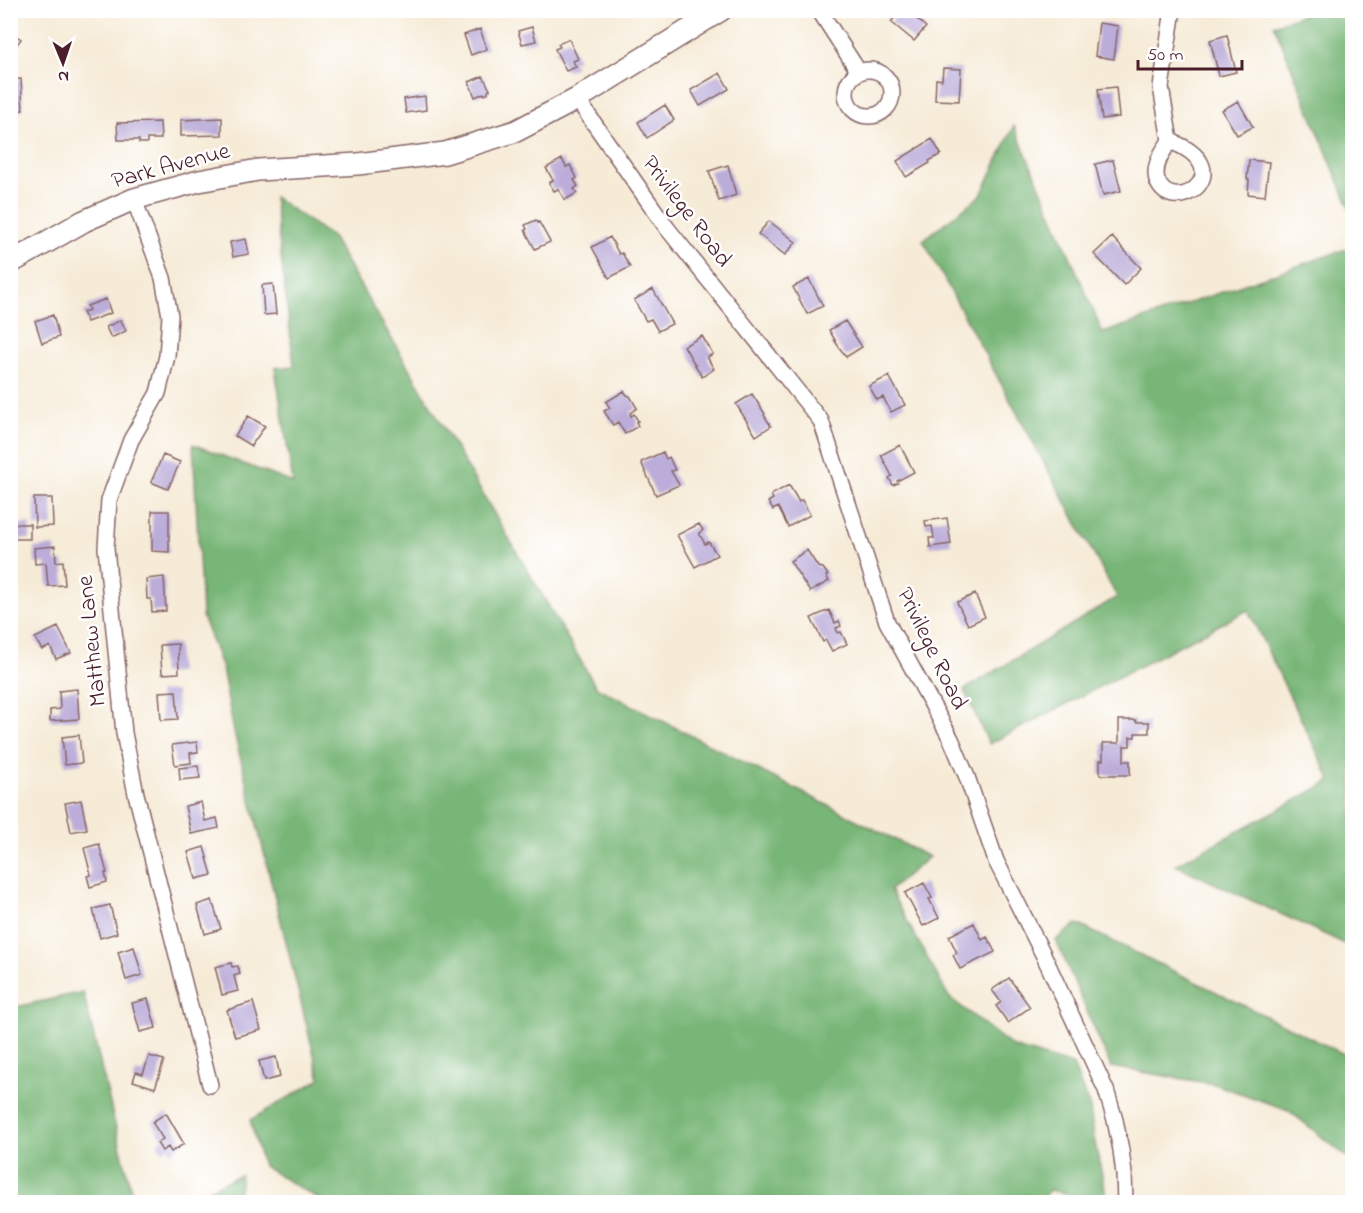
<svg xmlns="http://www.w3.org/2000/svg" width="1363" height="1213" viewBox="0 0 1363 1213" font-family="'Indie Flower',sans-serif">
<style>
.forest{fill:#78b677;stroke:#616a51;stroke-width:1.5}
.building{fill:#bbacd9}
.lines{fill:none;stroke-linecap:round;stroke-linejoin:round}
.street-casing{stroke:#866667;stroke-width:18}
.secondary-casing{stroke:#866667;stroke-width:24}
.street{stroke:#fff;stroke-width:15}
.secondary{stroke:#fff;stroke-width:21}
.labels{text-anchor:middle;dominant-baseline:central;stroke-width:5;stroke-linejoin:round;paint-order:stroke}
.street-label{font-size:24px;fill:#4a1f2b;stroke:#fff}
</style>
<rect width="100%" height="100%" fill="#fff"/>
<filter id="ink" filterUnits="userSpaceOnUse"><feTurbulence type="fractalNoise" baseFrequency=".0167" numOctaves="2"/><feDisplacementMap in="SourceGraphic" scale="12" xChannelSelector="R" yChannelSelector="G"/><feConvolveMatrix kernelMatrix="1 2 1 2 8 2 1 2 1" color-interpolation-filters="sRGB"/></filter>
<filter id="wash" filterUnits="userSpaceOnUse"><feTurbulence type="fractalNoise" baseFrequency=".008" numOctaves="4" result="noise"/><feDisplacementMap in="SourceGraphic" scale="24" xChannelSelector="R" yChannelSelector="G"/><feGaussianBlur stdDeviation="1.35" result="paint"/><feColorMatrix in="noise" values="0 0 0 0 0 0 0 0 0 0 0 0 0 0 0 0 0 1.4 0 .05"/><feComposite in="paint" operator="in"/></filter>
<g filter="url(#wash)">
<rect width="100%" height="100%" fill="#f6ebd7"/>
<!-- forest -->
<path class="forest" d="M1312,11H1352V214L1274,25Z
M1014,126L1103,333L1352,247V947L1175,865L1331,781L1248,610L989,744L964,690L1117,597L923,240L981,195Z
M274,197L332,237L596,687L929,857L890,890L949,997L1013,1047L1073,1065L1090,1108L1095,1143L1108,1202L1049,1190L1040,1202H321L322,1201L263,1166L250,1120L320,1079L234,732L222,668L202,616L193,444L293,483L275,368L294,366Z
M1077,924L1352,1058V1161L1288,1110L1214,1084L1111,1067L1056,940Z
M83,992L134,1202H11V1008Z
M241,1175L238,1202H177Z"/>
<g id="blocks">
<!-- building -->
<path class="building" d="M901,10H906L926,27L914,41L891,22Z
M1099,23L1118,26L1114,59L1095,56Z
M532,27L536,41L522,44L518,31Z
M480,29L487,49L471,55L464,35Z
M12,33L21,39L10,54V34Z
M1227,35L1236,72L1219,76L1210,40Z
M569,39L578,59L573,61L576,67L566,71L555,49L560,47L558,44Z
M943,68L961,69L959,101L935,100L936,79L942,80Z
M720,73L729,89L700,106L691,90Z
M483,76L490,90L488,91V93L485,95L484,93L475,97L469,82Z
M21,79L23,110L10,112V80Z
M1116,87L1119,117L1102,119L1098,89Z
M425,96L426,110L406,113L404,99Z
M1238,101L1253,127L1237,135L1222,110Z
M665,105L674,120L647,138L638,122Z
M222,118V135L181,136V120Z
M160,122L161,139H147V143H139V140H118L117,123Z
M932,139L941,154L929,161L930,163L906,177L897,161Z
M562,159L566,167L570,165L577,178L574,180L578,186L574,189L577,193L565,200L558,189L554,191L549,183L553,180L546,168Z
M1113,160L1121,191L1103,195L1095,164Z
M1249,160L1269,162L1265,196L1248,194L1249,180L1247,179Z
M728,165L736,195L719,201L709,171Z
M536,220L538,223L539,222L550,242L535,249L525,230L527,229L525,225Z
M769,221L796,242L785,255L758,234Z
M610,237L619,254L622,253L630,267L609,278L592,247Z
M1112,237L1141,268L1124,285L1094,254Z
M246,239L249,254L233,257L230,242Z
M809,279L823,306L807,314L793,287Z
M273,284L276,314L264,315L262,285Z
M653,289L672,324L658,331L651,319L646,321L634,300Z
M106,299L111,313L87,322L83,312L89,310L87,306Z
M53,315L59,337L42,343L35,321Z
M121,320L126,331L111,338L106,327Z
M845,321L862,347L846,357L834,340H835L829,330Z
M702,336L713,354L707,357L714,369L702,377L684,346Z
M889,376L905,405L891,412L883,397L877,400L869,386Z
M624,391L627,395L630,396L637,408L630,413L631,416L634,414L638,421L636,422L638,426L625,434L618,422L613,425L604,411L610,408L606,402Z
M752,394L765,414L764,415L771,426L756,436L736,404Z
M248,416L265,426L251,446L235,436Z
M900,445L914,472L897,481L898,483L893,485L889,478L892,476L881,455Z
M663,452L666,459L669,457L675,470L671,471L679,485L656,495L641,462Z
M163,455L180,462L168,489L151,482Z
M789,485L799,502L802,500L810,515L788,527L778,507L773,510L768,502L773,499L771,495Z
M34,498H52L53,526L35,527Z
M152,511H169V552L152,551Z
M947,518L951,544L930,547L929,538H934L932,526L926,527L925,521Z
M14,524H30V539H14Z
M699,524L703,530L699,533L705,544L709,542L717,555L695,567L677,535Z
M55,546L56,562L63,561L65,585L48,586L46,563L35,564L34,548Z
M807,550L818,567L823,568L828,575L826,576L829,581L810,592L790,561Z
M164,577L166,611L152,612L151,599H147L146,579Z
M975,594L985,617L968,625L957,602Z
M829,610L835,623L839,621L841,626L836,628L838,633L841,632L847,644L832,651L826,640L823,642L811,618Z
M58,627L71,653L56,659L50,646L42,650L35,638Z
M178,644L179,673L162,674L160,645Z
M77,689L79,719L50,721V710L60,709L59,691Z
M176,691L178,719L161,720L159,692Z
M1119,720H1136V722H1149V733H1135V737H1130V746H1124V761H1130V775H1100V760H1103V743H1119Z
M79,735L82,763L65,765L62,737Z
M197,742L198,752L190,753L191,763L175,765L172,745Z
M198,766L200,778L180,780L179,768Z
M81,800L87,829L71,832L65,803Z
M201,802L205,821L217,818L219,828L191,834L185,806Z
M99,844L107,873H105L107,882L90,887L87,876L91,875L84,848Z
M204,847L212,875L196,879L188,852Z
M924,883L932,898L929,899L939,918L923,926L905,893Z
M212,900L221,929L205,934L197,905Z
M110,905L117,933L100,938L93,909Z
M974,923L982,940L987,937L995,952L960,969L953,955L957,953L949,936Z
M134,947L142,975L126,980L118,952Z
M231,963L232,967L238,966L240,974L234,976L238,991L222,995L215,967Z
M1009,978L1030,1007L1008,1023L996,1006L1001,1002L992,990Z
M148,999L156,1028L140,1032L132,1003Z
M253,1002L261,1030L235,1037L227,1010Z
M149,1056L164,1060L155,1088L133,1081L136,1072L143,1074Z
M276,1057L280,1077L264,1081L259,1061Z
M166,1113L184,1144L171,1152L168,1147L162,1151L157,1143L163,1139L152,1122Z"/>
</g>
</g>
<g filter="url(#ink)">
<use href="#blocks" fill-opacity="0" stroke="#866667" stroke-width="1.5"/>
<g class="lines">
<!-- street casing -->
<g class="street-casing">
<path id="street" d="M819,10L859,72
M846 93a23 23 0 1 1 46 0a23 23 0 1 1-46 0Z
M577,99L667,228L821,421L887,622L951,739L967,777L996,861L1043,954L1106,1090L1115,1120L1121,1150L1124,1174L1125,1202
M1170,141C1245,170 1171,221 1157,180C1153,166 1162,152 1170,141L1161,87L1173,10
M134,199L163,278L170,316L167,356L158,393L131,440L109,500L106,548L124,733L136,794L210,1085"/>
</g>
<!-- secondary casing -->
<g class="secondary-casing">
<path id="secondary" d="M10,263L84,221L134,199L199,181L258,170L358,164L445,153L516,131L577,99L721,10"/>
</g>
<!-- street -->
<use href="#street" class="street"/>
<!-- secondary -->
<use href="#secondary" class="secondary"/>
</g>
</g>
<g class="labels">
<!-- street labels -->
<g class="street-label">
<text transform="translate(171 167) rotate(-15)">Park Avenue</text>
<text transform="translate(686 212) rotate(53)">Privilege Road</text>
<text transform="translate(93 641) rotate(-96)">Matthew Lane</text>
<text transform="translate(931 649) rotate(64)">Privilege Road</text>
</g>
</g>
<!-- margin -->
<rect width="1363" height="1213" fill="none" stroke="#fff" stroke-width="36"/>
<!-- north arrow -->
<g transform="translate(63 63) rotate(178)" stroke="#ffffff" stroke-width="4.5" paint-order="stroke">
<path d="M0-4.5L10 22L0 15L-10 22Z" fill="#4a1f2b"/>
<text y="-9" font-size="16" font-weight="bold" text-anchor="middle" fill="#4a1f2b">N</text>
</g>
<!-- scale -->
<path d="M1138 60v9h104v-9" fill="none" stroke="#4a1f2b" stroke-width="3"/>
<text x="1147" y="60" font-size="18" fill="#4a1f2b" stroke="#ffffff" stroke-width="4.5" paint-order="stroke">50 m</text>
</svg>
